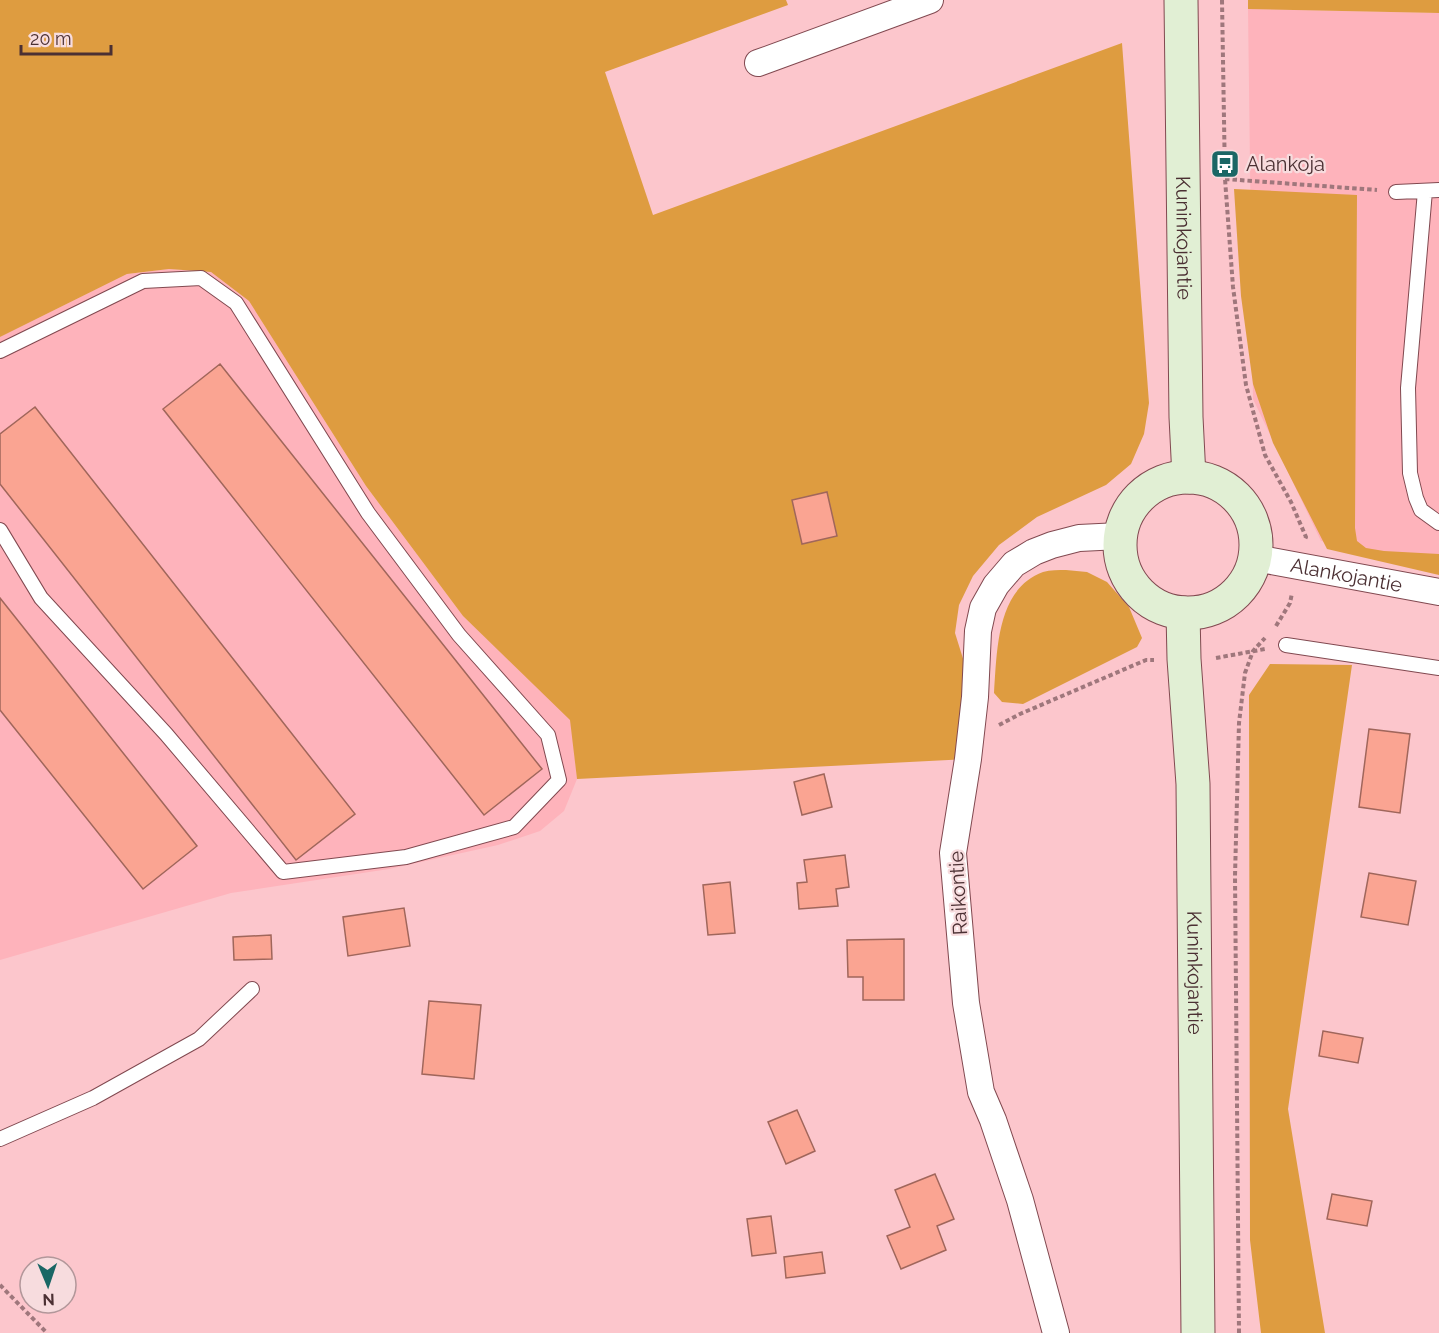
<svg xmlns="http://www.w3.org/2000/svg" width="1439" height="1333" viewBox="0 0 1439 1333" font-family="Raleway,sans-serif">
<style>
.built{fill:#feb3bb}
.green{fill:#de9c40}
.building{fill:#faa492;stroke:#a0665b;stroke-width:1.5}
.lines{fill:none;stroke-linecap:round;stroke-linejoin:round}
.service-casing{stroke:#814950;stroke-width:16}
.minor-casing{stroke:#814950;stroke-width:28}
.secondary-casing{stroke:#814950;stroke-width:35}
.path{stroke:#9f777c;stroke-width:4;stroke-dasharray:4.5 3;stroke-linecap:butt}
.service{stroke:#fff;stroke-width:14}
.minor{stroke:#fff;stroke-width:26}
.secondary{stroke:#e1efd4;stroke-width:33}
.labels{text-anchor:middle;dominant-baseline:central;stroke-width:4.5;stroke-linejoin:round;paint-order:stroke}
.poi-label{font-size:20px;fill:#4b3033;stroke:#f7dcde;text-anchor:start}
.street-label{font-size:20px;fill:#4b3033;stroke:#f7dcde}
</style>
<rect width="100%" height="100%" fill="#fcc6cc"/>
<!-- built -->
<path class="built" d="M1248,9L1439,13V563L1321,541L1253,399Z
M169,269L211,272L249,301L366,486L463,616L571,720L577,779L564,811L540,831L498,845L389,869L231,893L0,960V337L127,274Z"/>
<!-- green -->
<path class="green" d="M0,0H786L788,5L605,72L653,215L1122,43L1149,403L1144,434L1131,464L1106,485L1037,517L999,545L973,576L959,605L955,633L975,697L968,759L577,779L570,720L463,616L366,486L249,301L211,272L169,269L127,274L0,337Z
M1248,0H1439V13L1248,9Z
M1234,189L1357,195L1355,528L1357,541L1366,548L1384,551L1439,554V575L1327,549L1273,443L1253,384L1241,296Z
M1066,570L1087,572L1107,582L1129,607L1142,638L1137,647L1023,704L1002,702L994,693C997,653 996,589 1043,572C1050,570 1059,570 1066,570Z
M1270,664L1352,665L1288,1109L1325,1333H1261L1250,1240L1249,695Z"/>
<!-- building -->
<path class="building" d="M220,364L542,769L484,815L163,409Z
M35,407L355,814L296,860L0,484V434Z
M827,492L837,536L802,544L792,500Z
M0,598L197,846L143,889L0,710Z
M1369,729L1410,734L1400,813L1359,807Z
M824,774L832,807L802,815L794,782Z
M845,855L849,887L836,889L838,906L799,909L797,883L807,882L804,860Z
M1369,873L1416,881L1408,925L1361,917Z
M730,882L735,933L708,935L703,885Z
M404,908L410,946L348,956L343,917Z
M271,935L272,959L234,960L233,937Z
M904,939V1000H863V977H848L847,940Z
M429,1001L481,1005L474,1079L422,1074Z
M1323,1031L1363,1038L1358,1063L1319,1056Z
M797,1110L815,1151L786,1164L768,1122Z
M935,1174L954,1219L937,1226L946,1250L901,1269L887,1236L910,1227L895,1190Z
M1332,1194L1372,1201L1367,1226L1327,1219Z
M771,1216L776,1253L752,1256L747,1219Z
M822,1252L825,1273L786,1278L784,1257Z"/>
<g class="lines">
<!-- service casing -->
<g class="service-casing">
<path id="service" d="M1425,191L1408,388L1410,473L1416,498L1421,510L1439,523
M1396,192L1439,190
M0,351L143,281L201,278L236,303L368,513L459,635L548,735L559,780L514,827L406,857L283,872L166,734L41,598L0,530
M1286,645L1439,668
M0,1139L93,1098L199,1039L252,989"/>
</g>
<!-- minor casing -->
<g class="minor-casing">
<g id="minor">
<path d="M758,63L930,0"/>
<path id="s1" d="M1255,558L1439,592"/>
<path d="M1056,1333L1020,1200L993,1120L981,1092L966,1003L953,853L968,759L975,697L978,631L983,608L996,585L1014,564L1034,552L1052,545L1079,538L1120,536"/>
</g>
</g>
<!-- secondary casing -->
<g class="secondary-casing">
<g id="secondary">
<path id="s2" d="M1181,0L1186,417L1189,477"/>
<circle cx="1188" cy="545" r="68"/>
<path id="s3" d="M1183,613L1184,659L1193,784L1198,1333"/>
</g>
</g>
<!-- path -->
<path class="path" d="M1222,0L1225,179L1233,287L1246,385L1265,455L1291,502L1306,537L1305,539
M1225,179L1377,190
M1276,626L1290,603L1292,593
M1216,658L1265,649
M999,725L1020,714L1146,660H1154
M0,1285L47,1333
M1239,1333L1235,876L1239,723L1245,673L1253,651L1265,638"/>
<!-- service -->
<use href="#service" class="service"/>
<!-- minor -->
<use href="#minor" class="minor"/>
<!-- secondary -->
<use href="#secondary" class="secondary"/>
</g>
<!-- icons -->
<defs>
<g id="bus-square" transform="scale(1.5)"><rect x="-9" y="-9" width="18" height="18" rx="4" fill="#1a6765" stroke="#f7dcde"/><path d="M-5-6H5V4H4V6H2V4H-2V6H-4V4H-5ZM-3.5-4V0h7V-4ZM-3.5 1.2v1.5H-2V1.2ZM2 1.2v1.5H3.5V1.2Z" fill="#fff"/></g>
</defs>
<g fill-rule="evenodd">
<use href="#bus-square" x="1225" y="164"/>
</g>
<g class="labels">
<!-- poi labels -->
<g class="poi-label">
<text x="1246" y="164">Alankoja</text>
</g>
<!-- street labels -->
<g class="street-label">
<text stroke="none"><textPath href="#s2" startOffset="238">Kuninkojantie</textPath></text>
<text stroke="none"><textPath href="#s1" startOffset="93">Alankojantie</textPath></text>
<text transform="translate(958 893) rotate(-93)">Raikontie</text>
<text stroke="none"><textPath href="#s3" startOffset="360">Kuninkojantie</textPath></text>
</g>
</g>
<!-- north arrow -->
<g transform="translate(48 1285) rotate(178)"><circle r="28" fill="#f7dcde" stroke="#b2979a" stroke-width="1.5"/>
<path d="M0-4.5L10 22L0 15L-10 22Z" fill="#1a6765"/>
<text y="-9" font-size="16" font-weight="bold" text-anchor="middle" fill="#4b3033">N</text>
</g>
<!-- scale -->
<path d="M21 45v9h90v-9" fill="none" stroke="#4b3033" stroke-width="3"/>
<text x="30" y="45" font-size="18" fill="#4b3033" stroke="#f7dcde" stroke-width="4.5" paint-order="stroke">20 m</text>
</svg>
